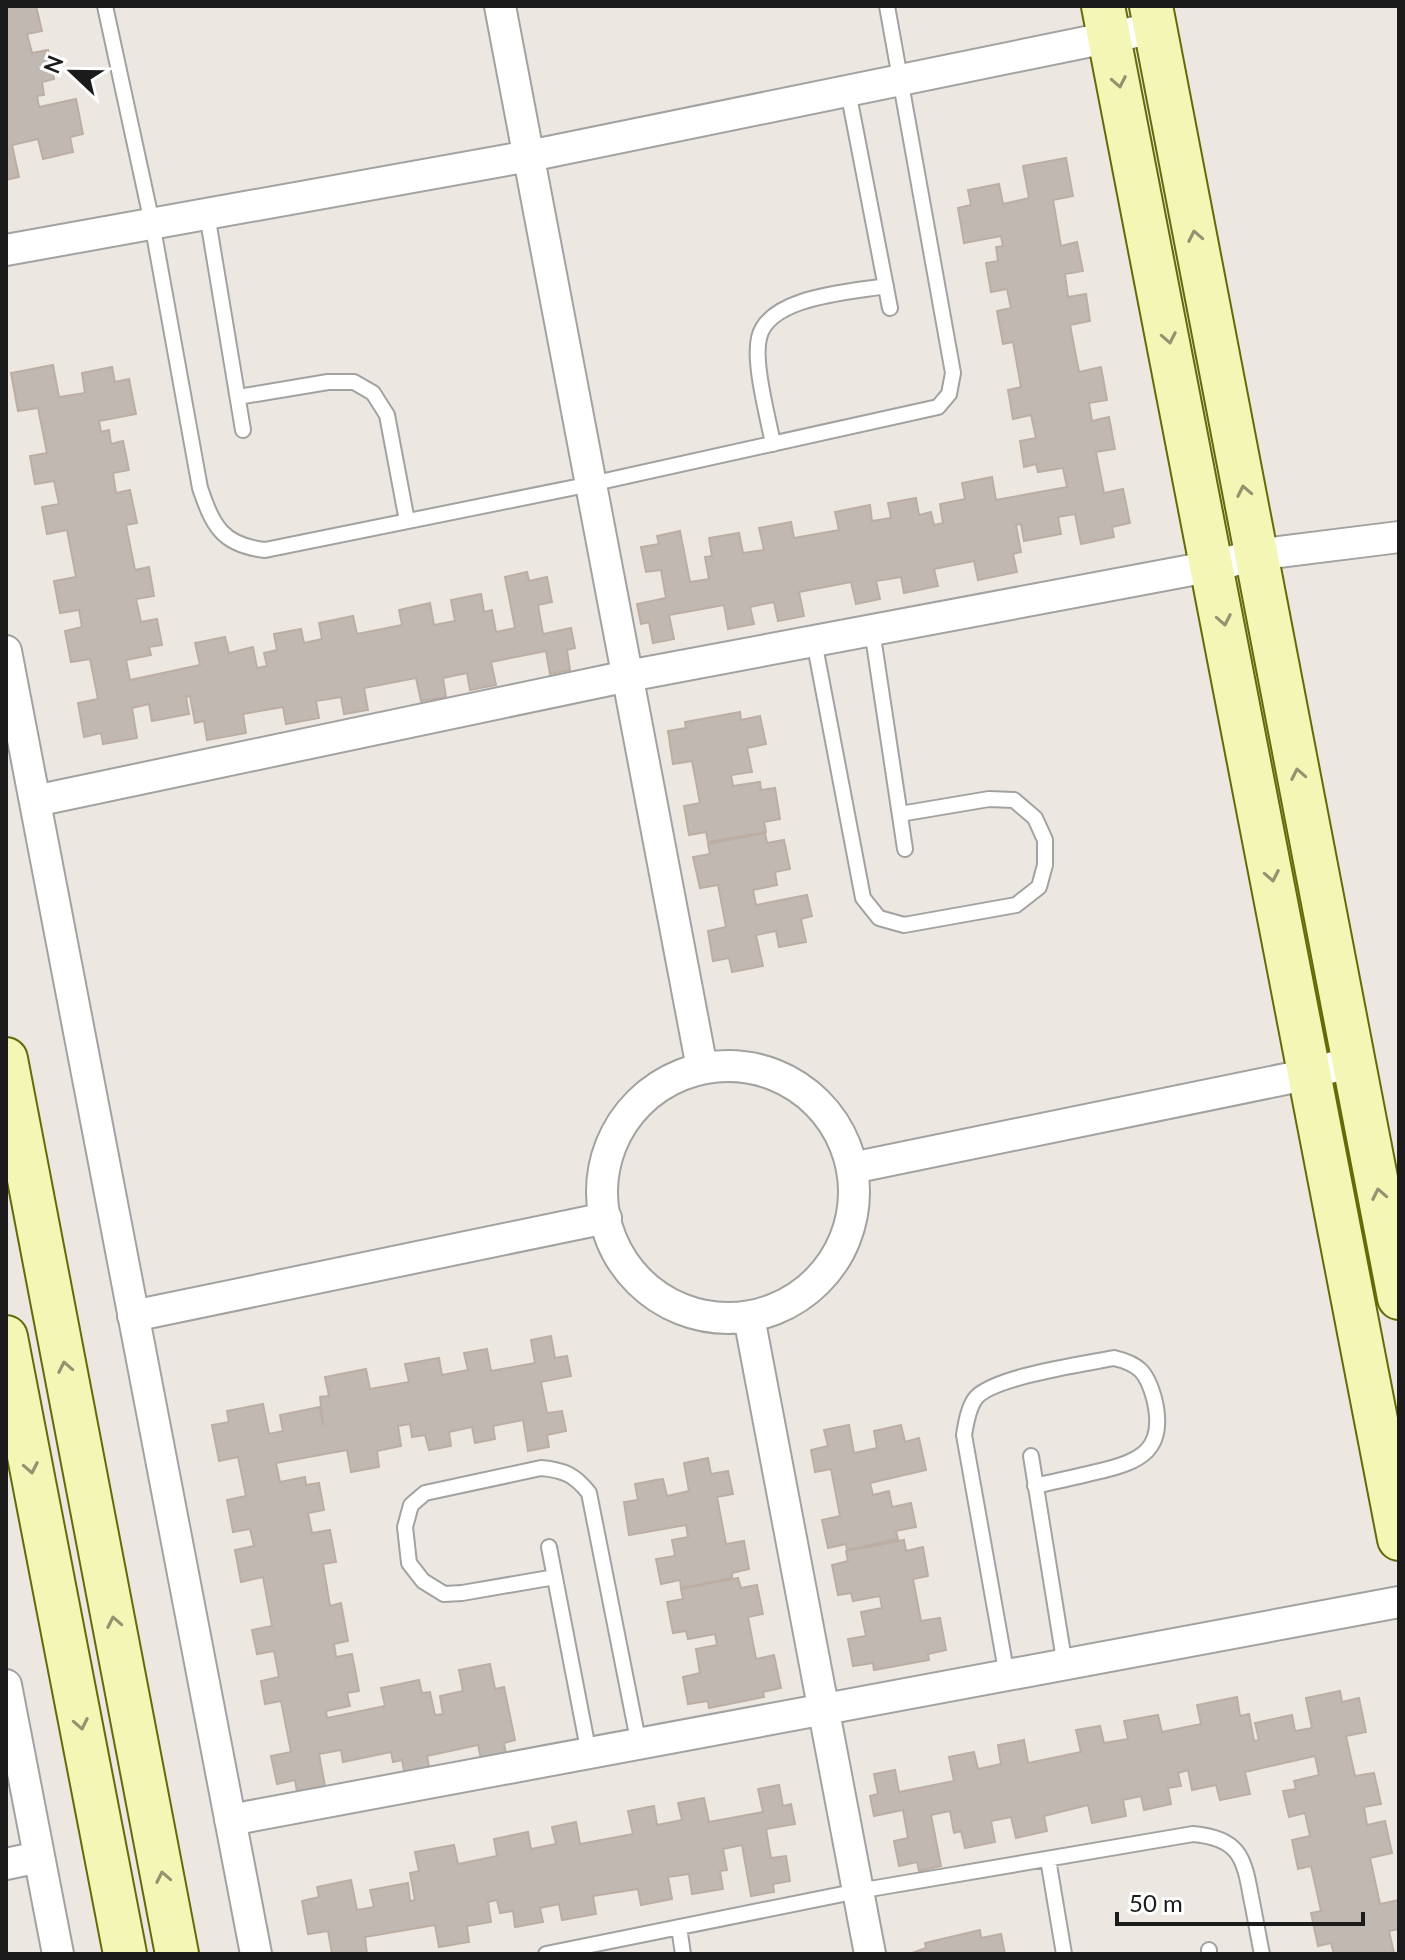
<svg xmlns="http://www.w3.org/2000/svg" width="1405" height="1960" viewBox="0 0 1405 1960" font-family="Lato,sans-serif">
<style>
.building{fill:#c1b8b1;stroke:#bdaea4;stroke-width:2}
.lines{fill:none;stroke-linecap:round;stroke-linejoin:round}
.lane-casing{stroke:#a2a2a2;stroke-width:18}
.street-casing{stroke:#a2a2a2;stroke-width:34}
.secondary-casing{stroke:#636b09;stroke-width:46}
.lane{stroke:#fff;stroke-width:14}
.street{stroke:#fff;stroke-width:30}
.secondary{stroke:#f4f6b6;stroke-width:42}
.oneway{stroke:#929370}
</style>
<rect width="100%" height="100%" fill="#ece8e1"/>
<!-- building -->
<path class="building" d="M6,6H36L42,31L27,34L32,53L48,50L54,79L42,82L44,95L37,96L39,107L76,99L83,134L70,137L73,152L43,159L38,139L12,145L19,177L6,180Z
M1066,158L1073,196L1053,200L1061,246L1077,242L1083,271L1065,274L1068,297L1086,294L1090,321L1070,325L1079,372L1101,367L1107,400L1089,403L1092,421L1109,417L1115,449L1096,452L1104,493L1123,489L1130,523L1112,527L1114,537L1081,544L1075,514L1058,517L1061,534L1024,541L1021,524L1016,525L1021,552L1013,554L1017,572L978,580L974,561L934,569L938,586L904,593L901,577L876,581L880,599L856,604L851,582L799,592L804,616L778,621L774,602L750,607L754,624L728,629L724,605L669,615L674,639L653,643L649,622L641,624L637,604L666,598L661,570L646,572L641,547L659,544L657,536L680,531L690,582L709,579L705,557L712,556L709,538L739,533L743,553L764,550L759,528L791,522L794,538L839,530L835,512L870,505L872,521L891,518L888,503L916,498L919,515L931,512L934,525L943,523L940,504L965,499L962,483L992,477L996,500L1067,487L1063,468L1038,472L1036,464L1024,467L1020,441L1036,438L1031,415L1013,419L1008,390L1021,387L1013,342L1003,344L997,311L1011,308L1007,289L991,292L986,263L998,261L996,247L1003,246L1001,236L964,243L958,208L971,205L968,190L999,184L1003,204L1029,198L1023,166Z
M53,365L59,397L85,393L82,373L112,367L115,382L129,379L136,414L99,421L101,432L109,430L111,444L123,441L129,470L113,473L116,493L130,490L137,523L126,525L135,570L149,567L154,596L136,599L141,622L157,619L162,645L149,647L151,655L126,660L130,680L200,665L195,643L225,637L229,653L253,647L257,668L267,666L264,653L277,650L274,634L301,629L304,643L322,639L319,623L353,616L357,634L402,625L399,610L430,603L434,625L455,621L451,600L481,594L484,612L492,610L496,632L515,628L505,577L527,572L529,581L547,577L552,602L538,605L543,634L571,628L575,648L567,650L570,670L550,674L546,651L491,662L496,685L470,690L467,673L443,678L446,697L421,701L416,678L364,688L368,710L344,714L341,697L316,701L319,718L286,724L283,707L243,714L246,733L207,740L204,721L195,723L190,696L186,697L189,714L152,721L149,704L132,708L137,738L103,744L101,733L84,737L78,703L98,699L90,659L71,662L65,631L82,627L79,610L60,613L54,581L76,577L67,530L47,534L42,507L59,504L54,481L35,484L30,456L47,453L38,408L18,411L11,373Z
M740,712L741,720L760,716L766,744L747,748L752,772L731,775L733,786L760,782L761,790L775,788L780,819L764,822L766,832L708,842L706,832L689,835L684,806L700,803L692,761L673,764L668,731L686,728L685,722Z
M765,833L767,843L784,840L790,869L775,872L777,885L753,890L756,905L807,895L812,916L801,919L806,942L779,947L776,931L756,935L763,966L732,972L729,958L713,961L708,931L726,927L718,885L700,888L693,857L710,854L708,844Z
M551,1336L555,1358L567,1356L571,1376L541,1382L547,1413L562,1411L566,1431L547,1435L549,1447L528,1451L523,1420L493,1426L495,1439L475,1443L472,1427L449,1432L451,1446L429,1450L425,1435L412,1437L410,1424L398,1426L401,1446L377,1451L379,1467L351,1472L347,1450L276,1463L280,1482L305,1477L306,1485L319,1483L324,1510L308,1513L312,1533L330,1530L336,1562L323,1564L330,1606L341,1603L348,1641L334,1644L336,1657L352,1654L359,1691L347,1693L350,1706L326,1711L327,1718L385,1706L381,1688L419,1680L422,1693L430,1692L435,1715L443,1714L440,1696L463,1691L459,1670L490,1664L495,1689L504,1687L515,1740L504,1743L507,1759L482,1763L478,1745L427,1756L431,1776L406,1781L402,1760L393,1762L391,1752L343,1762L341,1750L319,1754L325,1786L297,1791L295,1780L277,1784L271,1756L291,1752L281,1701L265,1704L261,1681L279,1677L274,1651L257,1654L252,1630L272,1626L263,1577L241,1582L235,1550L254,1546L250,1529L233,1532L227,1500L246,1496L238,1457L219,1461L212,1425L229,1422L227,1411L263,1404L269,1434L283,1431L280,1415L320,1407L323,1425L320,1397L329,1396L325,1377L366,1369L370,1389L409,1382L405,1364L439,1358L442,1375L468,1370L464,1353L487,1349L491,1371L535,1363L531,1340Z
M849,1425L854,1453L877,1448L874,1431L901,1425L905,1442L919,1438L926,1470L870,1483L873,1495L889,1491L892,1507L911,1503L916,1527L896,1531L898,1539L847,1550L846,1544L828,1548L822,1520L840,1516L831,1469L815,1472L811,1450L828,1446L824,1430Z
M708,1458L711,1474L728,1471L733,1494L717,1497L726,1544L744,1541L749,1569L732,1573V1578L681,1588L680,1580L661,1584L656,1559L675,1556L672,1540L688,1537L686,1525L629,1535L624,1502L638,1500L635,1484L656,1480L663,1479L667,1496L689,1491L684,1463Z
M904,1540L906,1551L923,1547L928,1576L913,1579L921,1621L940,1618L946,1650L928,1654L929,1660L874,1670L873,1663L853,1666L848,1639L866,1636L861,1612L882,1608L880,1596L853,1601L851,1593L838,1595L832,1565L848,1561L846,1551Z
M738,1578L741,1588L757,1585L763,1614L748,1617L756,1659L774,1655L781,1688L763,1692L764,1697L709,1708L708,1701L688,1704L683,1677L700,1673L696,1649L717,1645L715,1634L688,1639L686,1631L673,1633L667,1602L683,1599L681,1589Z
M1340,1691L1342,1702L1359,1698L1366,1732L1346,1736L1355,1776L1374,1773L1381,1804L1364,1807L1367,1825L1385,1821L1392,1853L1370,1858L1380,1904L1399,1900V1929L1389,1931L1394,1953L1399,1954H1334L1331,1943L1318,1946L1311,1913L1321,1911L1311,1866L1298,1869L1292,1840L1310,1836L1305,1813L1289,1817L1283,1791L1296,1789L1294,1781L1319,1775L1315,1756L1245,1772L1250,1794L1220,1800L1216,1785L1192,1790L1188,1770L1178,1773L1181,1786L1168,1788L1171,1804L1144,1810L1141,1796L1123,1800L1126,1816L1092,1823L1088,1805L1044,1816L1047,1831L1016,1838L1011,1817L991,1821L995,1842L965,1848L961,1831L954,1833L950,1811L931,1815L941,1866L919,1871L917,1862L899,1866L894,1841L908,1838L903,1810L874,1816L870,1796L878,1794L874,1774L895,1770L899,1792L954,1781L949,1757L974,1752L978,1769L1001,1764L998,1745L1024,1740L1028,1763L1081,1752L1076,1730L1100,1726L1104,1743L1128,1739L1124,1721L1158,1715L1162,1732L1201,1724L1197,1705L1237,1697L1240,1716L1249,1714L1254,1741L1259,1740L1255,1723L1292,1715L1295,1731L1312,1728L1306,1698Z
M779,1785L783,1806L791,1804L795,1824L766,1829L771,1858L786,1856L790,1881L773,1884L774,1892L751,1896L742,1845L723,1849L727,1870L720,1871L723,1889L692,1894L689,1874L668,1877L672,1899L641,1905L638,1889L593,1896L596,1914L562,1920L559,1904L540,1908L543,1922L515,1927L513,1911L500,1913L497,1900L488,1902L491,1922L467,1926L469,1942L439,1947L435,1925L365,1937L367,1954H332L328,1931L308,1934L302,1901L319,1897L317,1887L351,1880L357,1910L374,1907L370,1890L408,1883L410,1901L415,1900L410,1873L419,1871L415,1852L454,1845L458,1864L497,1856L494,1839L528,1832L531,1849L556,1844L552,1827L576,1822L580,1844L633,1834L628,1811L654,1806L657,1825L682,1820L678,1803L704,1798L709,1822L763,1812L758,1789Z
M980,1930L981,1938L1001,1934L1005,1954H909L926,1948L925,1943Z"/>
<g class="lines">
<!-- lane casing -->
<g class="lane-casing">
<path id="lane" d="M105,6L152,223L200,488C213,526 222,545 265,550L591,484L938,407L949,394L953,373L887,6
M848,91L890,308
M207,214L243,430
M238,397L328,382H354L373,393L387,415L407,521
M773,444C768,417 753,363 759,338C768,296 852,292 886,286
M872,630L905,849
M814,641L863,898L879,918L904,925L1016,905L1039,887L1045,865V840L1035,818L1014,800L989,799L900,814
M1031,1456L1065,1666
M549,1547L589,1754
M555,1577L462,1593L444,1594L423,1581L409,1563L405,1527L411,1505L425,1493L541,1468C564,1470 575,1475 589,1493L639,1745
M1007,1676L964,1435C966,1423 968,1409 975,1399C991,1377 1084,1364 1114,1358C1140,1364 1147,1373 1154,1398C1167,1450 1141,1462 1096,1472C1076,1477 1056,1481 1035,1486
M1048,1859L1064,1954
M679,1927L683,1954
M1209,1950V1954
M546,1954L858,1891L1193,1834C1238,1838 1244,1856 1251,1897C1255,1916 1258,1935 1262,1954"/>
</g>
<!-- street casing -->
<g class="street-casing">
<path id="street" d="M500,6L702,1068
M6,250L529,156L1155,28
M6,651L256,1954
M35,801L628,676L1213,566L1256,555L1399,537
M602 1192a126 126 0 1 1 252 0a126 126 0 1 1-252 0Z
M852,1168L1310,1074L1353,1061
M133,1316L606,1218
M749,1317L870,1954
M6,1685L58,1954
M230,1820L1399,1602
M6,1864L39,1857"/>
</g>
<!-- secondary casing -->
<g class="secondary-casing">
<path id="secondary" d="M1103,6L1399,1539
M1151,6L1399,1298
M6,1059L177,1954
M6,1337L125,1954"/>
</g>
<!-- lane -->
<use href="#lane" class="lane"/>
<!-- street -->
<use href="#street" class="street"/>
<!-- secondary -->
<use href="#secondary" class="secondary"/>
</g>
<!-- one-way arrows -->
<defs><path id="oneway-chevron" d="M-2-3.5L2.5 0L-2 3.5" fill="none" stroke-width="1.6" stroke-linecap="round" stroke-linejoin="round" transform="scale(2)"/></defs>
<g class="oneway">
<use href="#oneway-chevron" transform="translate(1119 82) rotate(79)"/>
<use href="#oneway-chevron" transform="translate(1195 236) rotate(-101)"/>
<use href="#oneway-chevron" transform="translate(1169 338) rotate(79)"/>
<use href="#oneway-chevron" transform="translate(1244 491) rotate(-101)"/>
<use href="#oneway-chevron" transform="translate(1224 620) rotate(79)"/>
<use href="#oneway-chevron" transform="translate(1298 774) rotate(-101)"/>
<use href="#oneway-chevron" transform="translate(1272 876) rotate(79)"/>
<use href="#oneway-chevron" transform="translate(1379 1194) rotate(-101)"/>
<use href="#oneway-chevron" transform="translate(65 1367) rotate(-101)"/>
<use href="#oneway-chevron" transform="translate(31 1468) rotate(79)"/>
<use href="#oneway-chevron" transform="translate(114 1622) rotate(-101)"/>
<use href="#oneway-chevron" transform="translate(81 1724) rotate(79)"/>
<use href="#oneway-chevron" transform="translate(163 1877) rotate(-101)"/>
</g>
<!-- border -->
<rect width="1405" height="1960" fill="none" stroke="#1b1b1b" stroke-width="16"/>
<!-- north arrow -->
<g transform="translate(72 72) rotate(292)" stroke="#ffffff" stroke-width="6" paint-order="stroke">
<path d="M0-6L14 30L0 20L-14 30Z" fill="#1b1b1b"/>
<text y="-12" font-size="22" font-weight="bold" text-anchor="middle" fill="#1b1b1b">N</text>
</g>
<!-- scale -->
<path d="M1117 1912v12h246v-12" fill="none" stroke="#1b1b1b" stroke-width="4"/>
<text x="1129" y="1912" font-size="24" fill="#1b1b1b" stroke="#ffffff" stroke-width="6" paint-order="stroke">50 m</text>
</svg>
